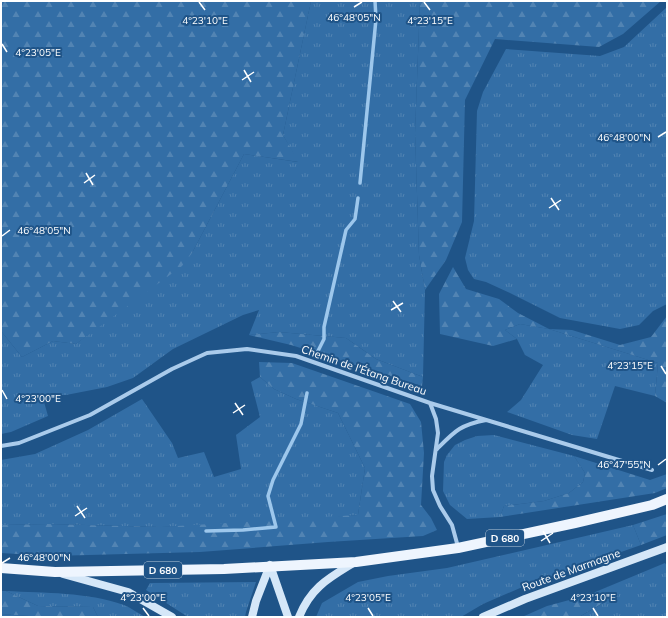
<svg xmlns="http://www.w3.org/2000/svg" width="668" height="618" viewBox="0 0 668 618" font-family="Mulish,sans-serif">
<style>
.grass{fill:url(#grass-tufts)}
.forest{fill:url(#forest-firs)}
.wetland{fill:url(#wetland-marsh)}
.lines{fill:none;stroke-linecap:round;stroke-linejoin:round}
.stream{stroke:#9dc7ec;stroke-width:3.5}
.street{stroke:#aacbeb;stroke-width:4}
.secondary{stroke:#d5e7f8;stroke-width:8}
.primary{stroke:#eef5fe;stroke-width:10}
.ticks{fill:none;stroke:#fff;stroke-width:1.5}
.labels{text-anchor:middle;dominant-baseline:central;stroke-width:4;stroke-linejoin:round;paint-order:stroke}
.shield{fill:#1f5488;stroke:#bcccdb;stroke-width:1}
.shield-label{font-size:10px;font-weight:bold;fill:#fff}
.street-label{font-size:11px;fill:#fff;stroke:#1f5488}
.ticks-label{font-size:10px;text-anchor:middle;fill:#fff;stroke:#1f5488;stroke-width:4;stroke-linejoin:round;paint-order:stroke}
</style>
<defs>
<pattern id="grass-tufts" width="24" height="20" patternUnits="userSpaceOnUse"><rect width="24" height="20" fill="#336ea6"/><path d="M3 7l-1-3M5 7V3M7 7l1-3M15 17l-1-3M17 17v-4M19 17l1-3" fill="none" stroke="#5284b3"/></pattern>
<pattern id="forest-firs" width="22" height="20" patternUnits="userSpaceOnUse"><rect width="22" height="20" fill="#336ea6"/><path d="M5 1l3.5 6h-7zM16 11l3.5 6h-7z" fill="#5284b3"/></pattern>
<pattern id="wetland-marsh" width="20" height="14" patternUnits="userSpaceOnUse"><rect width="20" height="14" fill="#336ea6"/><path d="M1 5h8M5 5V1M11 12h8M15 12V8" fill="none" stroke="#5284b3"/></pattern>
</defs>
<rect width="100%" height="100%" fill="#1f5488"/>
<!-- grass -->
<path class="grass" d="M311,1H420L415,133L419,255L425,290L423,377L376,359L346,338L279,332L249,335L259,310L243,315L173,349L133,378L107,387L66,395H42L48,416L11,432L1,434V331L22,357L53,341L76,344L192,253L244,154L298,162L283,135Z
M667,7V304L653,311L639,325L620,329L560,318L510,293L486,282L474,279L468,270L465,258L474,221L477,111L483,92L506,49L600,56L624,47Z
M520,324L549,329L658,363L655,396L615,386L597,439L572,435L507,412L521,400L543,365L525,355L517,339L505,330Z
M260,377L274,389L296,399L338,413L365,468L358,515L274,523L161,527L48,524L1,525V460L35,454L88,430L142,399L172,443L178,458L204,452L214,477L241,469L236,435L260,417L251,382Z
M494,435L574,456L585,473L583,482L569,493L544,501L504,506L500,517L467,519L450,505L443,491L444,462L447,455L455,445L465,440L477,436Z
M633,525L641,545L527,585L483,604L461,617H316L322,603L358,582L388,576L447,568Z
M665,563L667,566V617H579L607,601L588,595Z
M256,582L246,612L245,617H188L146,590L150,583Z
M6,591C45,593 87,592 124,605C131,608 138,613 145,617H98L93,607L38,606Z"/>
<!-- forest -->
<path class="forest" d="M1,1H311L283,135L299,162L244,154L192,253L182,266L76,344L53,341L22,357L1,331Z
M420,1H661L623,34L599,47L495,39L465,100L462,222L446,260L425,290L419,255L415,133Z
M453,267L466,289L499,299L518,313L549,329L572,330L620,345L651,337L667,316V403L655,396L658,363L549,329L520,324L505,330L517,339L493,346L440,334L439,294Z
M279,332L346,338L376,359L423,377L422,386L291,345L249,335Z
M259,362L292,363L410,404L421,422L424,453L421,505L431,518L437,530L423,536L328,542L200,552L51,556L1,553V525L48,524L161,527L358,515L365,468L338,413L296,399L274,389L260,377Z
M574,456L650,480L667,474V488L655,493L500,517L504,506L544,501L569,493L583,482L585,473Z
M667,514V535L641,545L633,525Z
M1,591H6L38,606L93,607L98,617H43L1,614Z
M588,595L608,600L579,617H522L547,606Z"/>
<!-- wetland -->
<path class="wetland" d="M1,614L43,617H1Z"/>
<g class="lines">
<!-- stream -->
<path class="stream" d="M360,183L376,19L375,1
M315,357L324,339V327L346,230L355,219L358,198
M206,531L243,530L276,527L268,496L273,480L301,424L307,393"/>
<!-- street -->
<path class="street" d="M430,403L436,419L438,433L432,476L433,490L440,506L452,525L458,547
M1,446L19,443L90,415L172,369L207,353L247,349L296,356L430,403L652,470
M437,449C455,431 460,425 486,420"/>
<!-- secondary -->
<path class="secondary" d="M270,565L288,617
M63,574L128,592L172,617
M252,617L256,601L270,565
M299,617C311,587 329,578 355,562
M483,617L525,599L667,547"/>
<!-- primary -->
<path class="primary" d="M1,568L55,572L224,569L356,562L458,548L575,523L652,505L667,499"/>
</g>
<!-- ticks -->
<path class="ticks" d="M199,2L205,10M424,2L430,10M354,7L362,2M2,44L7,52M244,70L251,82M242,80L254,72M658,137L666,132M86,173L93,185M84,183L95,175M551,198L559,210M549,208L561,200M2,236L10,230M393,301L401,312M391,310L403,303M661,366L666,374M2,390L7,399M235,403L243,415M233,413L245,405M658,465L666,459M77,506L85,518M75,516L87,508M543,531L550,543M541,541L553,533M2,563L10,558M143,608L149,616M368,608L373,616M593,608L598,616"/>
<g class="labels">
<!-- shield labels -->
<g class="shield">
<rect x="486" y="530" width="38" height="16" rx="3"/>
<rect x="144" y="562" width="38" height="16" rx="3"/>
</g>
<g class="shield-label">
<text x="505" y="538">D 680</text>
<text x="163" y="570">D 680</text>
</g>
<!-- street labels -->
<g class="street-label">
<text transform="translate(364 370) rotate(19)">Chemin de l'Étang Bureau</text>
<text transform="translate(571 570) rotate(-20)">Route de Marmagne</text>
</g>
</g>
<g class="ticks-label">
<text x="354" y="21">46°48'05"N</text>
<text x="205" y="24">4°23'10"E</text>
<text x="430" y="24">4°23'15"E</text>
<text x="38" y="56">4°23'05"E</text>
<text x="624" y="141">46°48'00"N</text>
<text x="44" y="234">46°48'05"N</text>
<text x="630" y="369">4°23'15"E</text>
<text x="38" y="402">4°23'00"E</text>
<text x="624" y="468">46°47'55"N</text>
<text x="44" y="561">46°48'00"N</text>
<text x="143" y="601">4°23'00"E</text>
<text x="368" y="601">4°23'05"E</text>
<text x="593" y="601">4°23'10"E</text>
</g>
<!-- border -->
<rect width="668" height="618" fill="none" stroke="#ffffff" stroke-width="4"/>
</svg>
